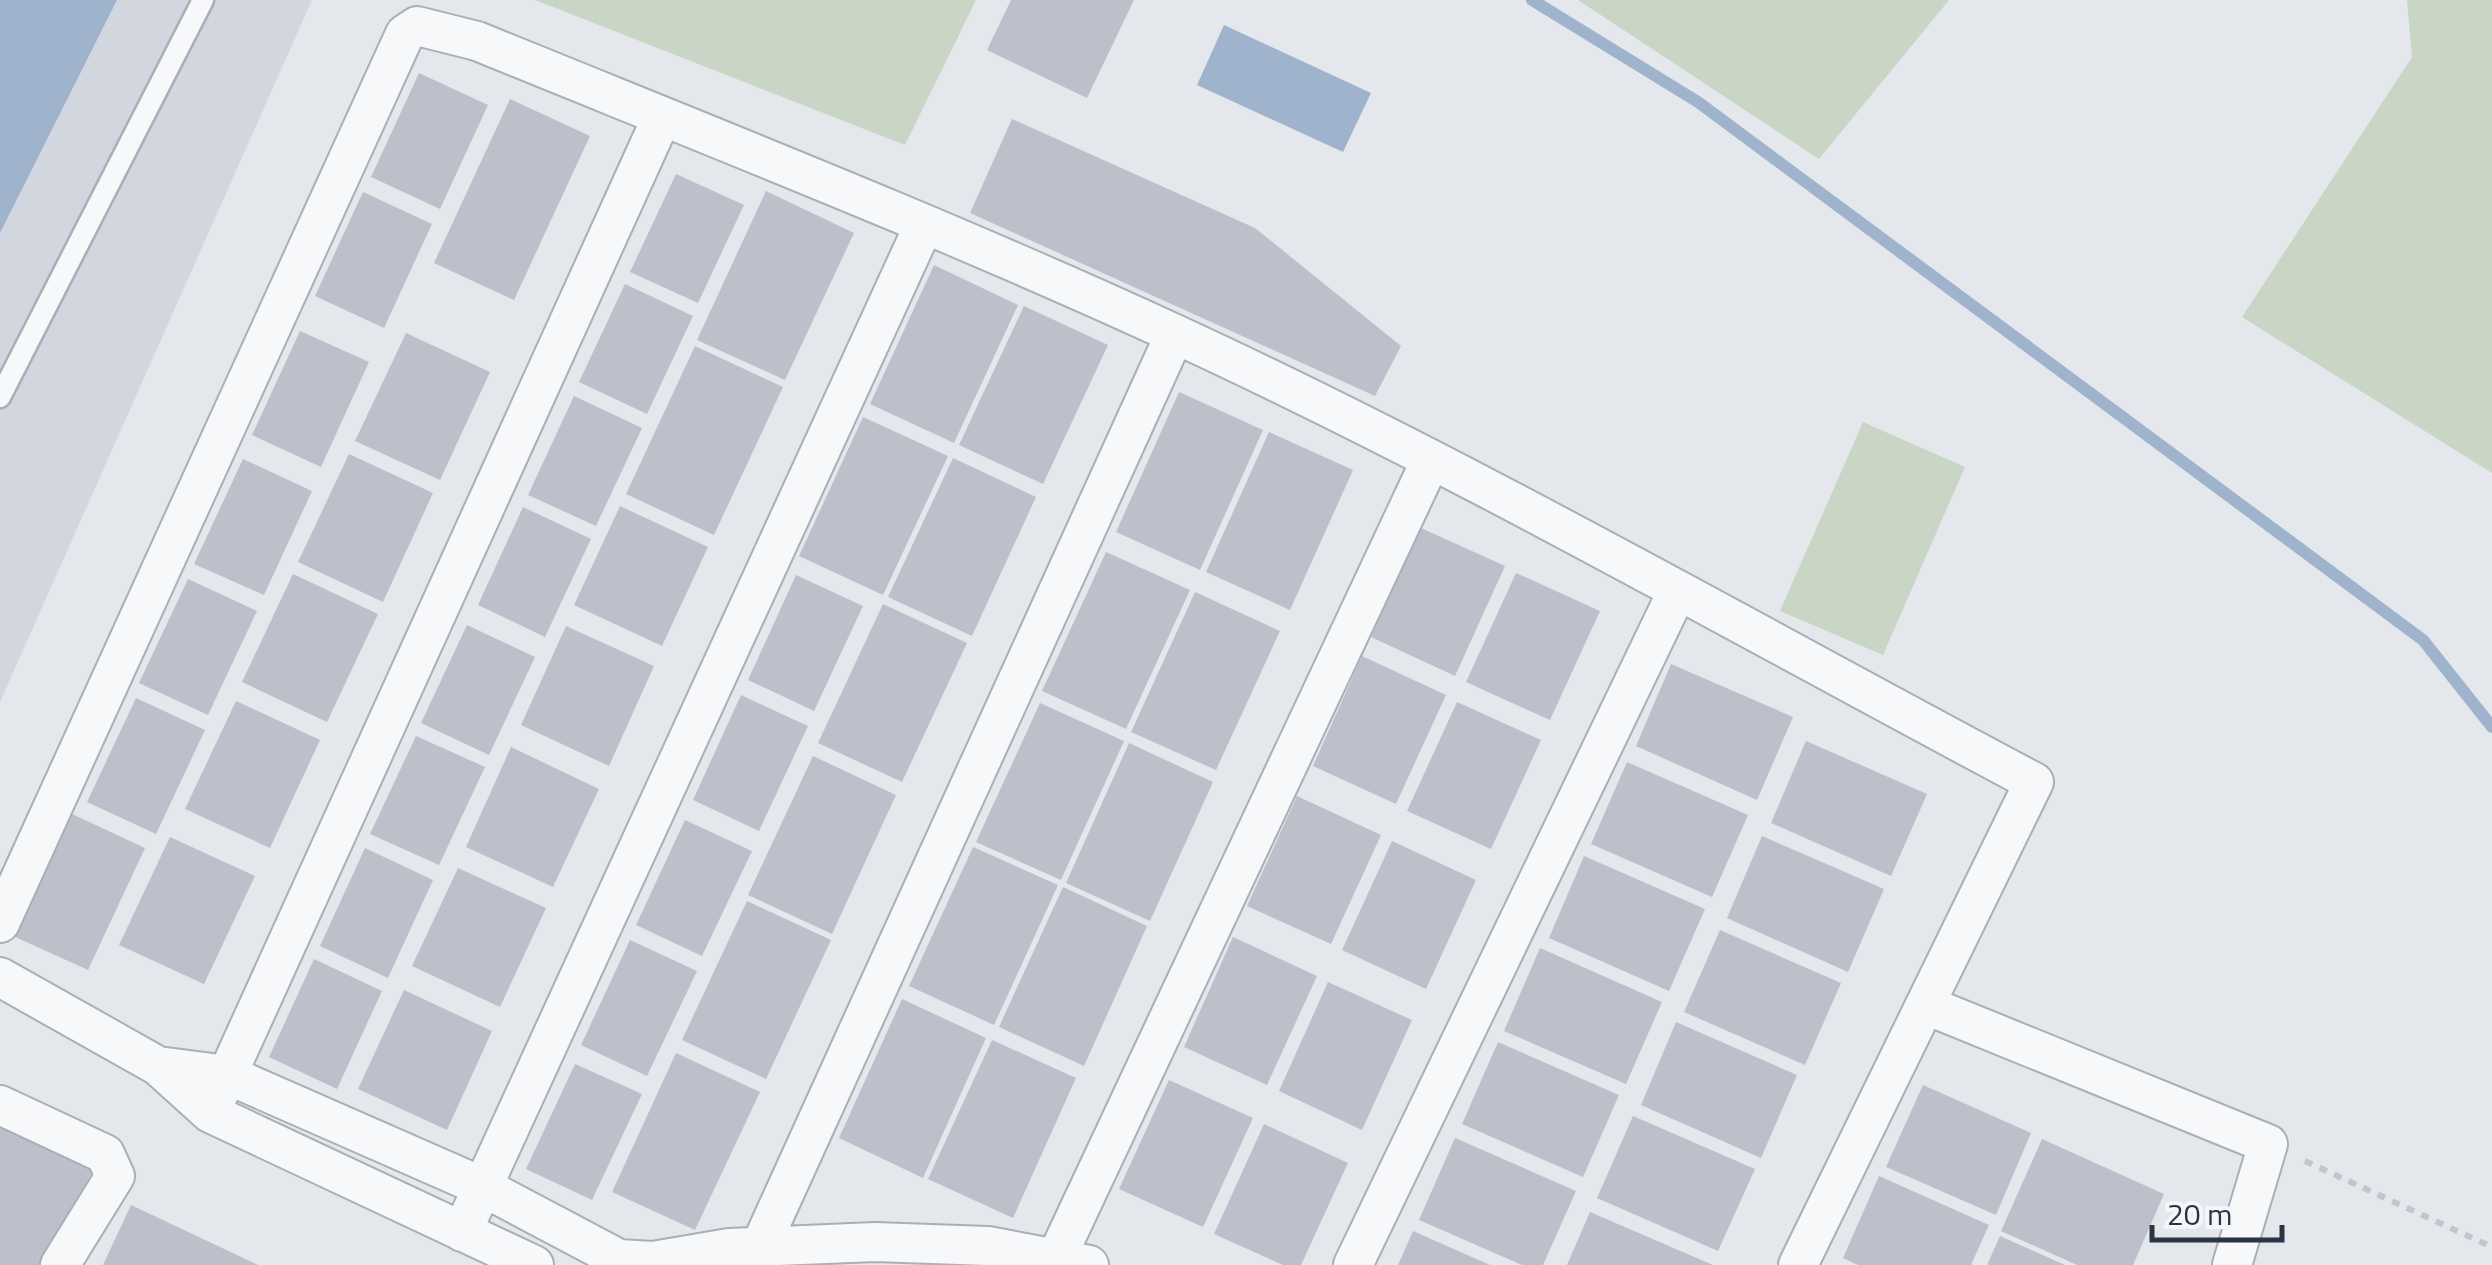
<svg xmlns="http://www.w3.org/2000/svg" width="2492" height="1265" viewBox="0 0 2492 1265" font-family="'Titillium Web',sans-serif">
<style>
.built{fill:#d2d6de}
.green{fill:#c9d6c5}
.water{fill:#9fb4cc}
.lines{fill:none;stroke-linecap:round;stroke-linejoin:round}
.stream{stroke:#9fb4cc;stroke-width:12}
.building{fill:#bbc0ca}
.lane-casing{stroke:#a9aeb7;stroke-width:25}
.street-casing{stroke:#a9aeb7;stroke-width:42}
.path{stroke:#c2c5cb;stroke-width:6;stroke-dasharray:8 8;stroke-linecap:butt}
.lane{stroke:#f7f8fa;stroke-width:20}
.street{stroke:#f7f8fa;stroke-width:38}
</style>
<rect width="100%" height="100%" fill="#e4e7ec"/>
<!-- built -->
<path class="built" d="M0,0H312L0,702Z"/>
<!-- green -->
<path class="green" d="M535,0H976L905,145Z
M1578,0H1949L1819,159Z
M2407,0H2492V473L2242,317L2412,57Z
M1863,422L1965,467L1883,655L1780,611Z"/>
<!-- water -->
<path class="water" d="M0,0H117L0,233Z
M1224,25L1371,93L1343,152L1197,85Z"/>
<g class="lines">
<!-- stream -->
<path class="stream" d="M1532,0L1698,102L2423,640L2492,727"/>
</g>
<!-- building -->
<path class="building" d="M1011,0H1134L1087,98L987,50Z
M419,73L488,105L440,209L371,177Z
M510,99L590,136L514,300L434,263Z
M1012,119L1255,228L1401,346L1375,396L970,213Z
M676,174L744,205L698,303L630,272Z
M766,191L854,233L785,380L697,340Z
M363,192L432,224L384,328L315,296Z
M934,265L1018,305L954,443L870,404Z
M625,284L693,316L647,414L579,382Z
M1024,306L1108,345L1043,484L959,445Z
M300,331L369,362L321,467L252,435Z
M406,333L490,372L440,480L355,441Z
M695,346L783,387L714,535L626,494Z
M1179,392L1263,430L1200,570L1116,532Z
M574,396L642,428L596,526L528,495Z
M863,417L948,456L883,595L799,556Z
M1269,432L1353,470L1290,610L1206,572Z
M349,454L433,493L383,602L298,562Z
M953,458L1036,497L972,636L888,597Z
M243,459L312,491L264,595L194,564Z
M620,506L708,547L662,646L574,605Z
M523,507L591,539L545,637L478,605Z
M1421,528L1505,566L1455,676L1371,637Z
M1106,552L1190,590L1126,729L1042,691Z
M1516,573L1600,611L1550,720L1466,682Z
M293,574L378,614L327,722L242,682Z
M796,575L863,606L814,711L748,680Z
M188,579L257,611L208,715L139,683Z
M1195,592L1280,631L1216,770L1131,732Z
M883,604L967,643L902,782L818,743Z
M467,625L535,657L489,755L421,723Z
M566,626L654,666L609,766L521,725Z
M1362,656L1446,695L1396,804L1313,766Z
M1671,664L1793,717L1757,800L1636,746Z
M741,695L808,726L759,831L693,800Z
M136,698L205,730L156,834L87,802Z
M236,701L320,740L270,848L185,809Z
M1457,702L1541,740L1491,849L1407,811Z
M1040,703L1124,741L1061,880L976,842Z
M416,736L485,767L439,865L370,834Z
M1806,741L1927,794L1891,876L1771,823Z
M1129,743L1213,782L1150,921L1066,883Z
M511,747L599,789L553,887L466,847Z
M813,756L896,795L832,934L748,895Z
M1627,762L1748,815L1712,897L1591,844Z
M1297,796L1381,835L1331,944L1247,906Z
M70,813L145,848L88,970L13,936Z
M685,820L752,851L702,956L636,925Z
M1762,836L1884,889L1848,972L1727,918Z
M170,837L255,876L204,984L119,945Z
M1392,841L1476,880L1426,989L1342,950Z
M973,847L1058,885L994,1025L909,986Z
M365,848L433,880L388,978L320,946Z
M1584,856L1705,909L1669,991L1549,938Z
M458,868L546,908L500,1007L412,966Z
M1063,887L1147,926L1084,1066L999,1027Z
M747,901L831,940L766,1079L682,1040Z
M1720,930L1841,983L1805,1065L1684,1012Z
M1233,937L1317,976L1267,1085L1184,1047Z
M630,940L697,971L647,1076L581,1045Z
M1540,948L1662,1002L1626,1084L1504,1031Z
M314,959L382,991L337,1089L269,1057Z
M1328,982L1412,1020L1362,1130L1279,1091Z
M404,990L492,1031L447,1130L358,1089Z
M902,999L986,1038L923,1178L839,1138Z
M1676,1022L1797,1075L1761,1158L1641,1105Z
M992,1040L1076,1078L1013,1218L928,1179Z
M1498,1042L1619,1095L1583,1177L1462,1124Z
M676,1053L760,1092L695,1230L612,1192Z
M575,1064L642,1094L592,1200L526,1169Z
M1169,1080L1253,1118L1203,1227L1119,1189Z
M1923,1085L2031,1133L1996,1215L1886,1167Z
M1633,1116L1755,1169L1718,1251L1597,1198Z
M0,1122L93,1170L45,1265H0Z
M1264,1124L1348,1163L1301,1265H1283L1214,1234Z
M1455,1138L1576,1191L1543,1265H1522L1419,1220Z
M2042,1139L2164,1194L2133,1265H2077L2001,1231Z
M1879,1176L1989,1225L1971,1265H1858L1843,1258Z
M131,1205L258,1265H103Z
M1590,1212L1713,1265H1567Z
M1413,1231L1490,1265H1398Z
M2000,1236L2065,1265H1987Z"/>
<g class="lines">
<!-- lane casing -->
<g class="lane-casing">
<path id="lane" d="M0,397L203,0"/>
</g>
<!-- street casing -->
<g class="street-casing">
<path id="street" d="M0,923L405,34L417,26L477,41C710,136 945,228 1173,333C1466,468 1749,631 2034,782L1798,1265
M0,977L158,1066L210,1113L534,1265
M1926,1005L2268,1144L2232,1265
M158,1066L228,1075L483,1187L619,1259L653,1261L729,1248L875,1242L988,1246L1089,1265
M0,1105L105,1154L115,1176L60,1265
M210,1113L662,117
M462,1232L924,225
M760,1247L1175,334
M1053,1265L1430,462
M1353,1265L1677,592"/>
</g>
<!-- path -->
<path class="path" d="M2305,1161L2492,1247"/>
<!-- lane -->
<use href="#lane" class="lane"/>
<!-- street -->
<use href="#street" class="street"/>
</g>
<!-- scale -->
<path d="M2152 1225v15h130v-15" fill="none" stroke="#2b3445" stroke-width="5"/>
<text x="2167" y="1225" font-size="30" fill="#2b3445" stroke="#f4f6f9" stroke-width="8" paint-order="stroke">20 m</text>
</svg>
